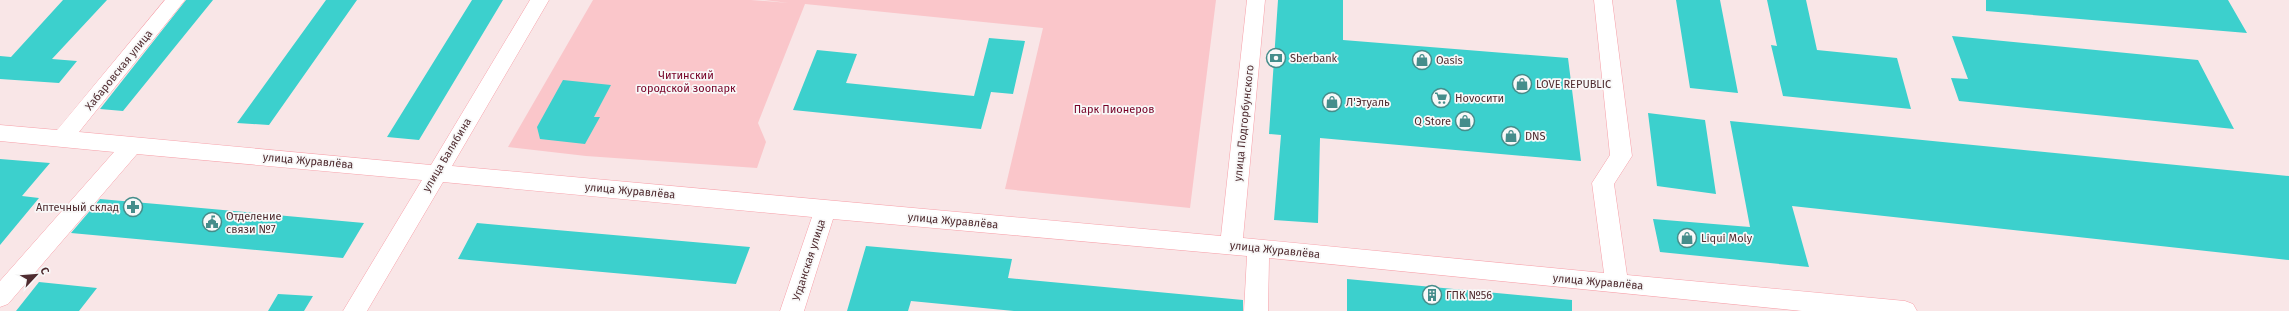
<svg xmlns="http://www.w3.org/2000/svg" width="2289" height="311" viewBox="0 0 2289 311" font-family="'Fira Sans',sans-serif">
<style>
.green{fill:#fac6ca}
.building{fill:#3cd0cd}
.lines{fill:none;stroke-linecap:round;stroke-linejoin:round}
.minor-casing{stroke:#f79fa8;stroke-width:1}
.minor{fill:#fff;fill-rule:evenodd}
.labels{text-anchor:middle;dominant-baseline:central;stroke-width:3.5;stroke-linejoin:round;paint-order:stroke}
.poi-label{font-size:11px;fill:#4f2c30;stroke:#f8f8f8;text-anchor:start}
.street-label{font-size:11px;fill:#4f2c30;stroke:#f8f8f8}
.park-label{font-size:11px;fill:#760026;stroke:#f8f8f8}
</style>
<rect width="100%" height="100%" fill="#f9e6e7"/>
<!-- green -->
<path class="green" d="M593,0H751L789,3L764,0H1216L1190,208L1005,189L1043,28L805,4L758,123L766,142L757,168L586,156L508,147Z"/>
<!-- building -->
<path class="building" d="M63,0H107L52,59L77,61L59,83L0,79V56L11,57Z
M186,0H213L123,111L100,109Z
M326,0H357L269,125L237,123Z
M472,0H503L419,140L387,137Z
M1278,0H1343V40L1568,58L1581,161L1320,138L1318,223L1274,220L1281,135L1269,134Z
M1676,0H1720L1738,93L1690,88Z
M1767,0H1806L1817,50L1897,58L1911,109L1783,96L1771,45L1777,46Z
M1986,0H2228L2247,33L1986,11Z
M1952,36L2198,60L2234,129L1959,101L1951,78L1968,79Z
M989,38L1025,41L1013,94L991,92L981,129L793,110L817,50L857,54L846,83L974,96Z
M563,80L611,85L594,117H600L585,144L540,139L537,127Z
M1648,113L1705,120L1716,194L1657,186Z
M1730,121L2289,176V260L1792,206L1809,267L1660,252L1653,219L1750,227Z
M0,159L50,163L22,196L39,198L0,245Z
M100,199L168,205L364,223L343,258L71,233Z
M477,223L750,247L736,284L458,259Z
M866,246L1012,259L1008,278L1243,300V311H1014L911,301L908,311H847Z
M1347,279L1572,300V311H1347Z
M39,282L97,288L79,311H16Z
M278,294L313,296L304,311H268Z"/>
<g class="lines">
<!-- minor casing -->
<g class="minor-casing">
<path id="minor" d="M165,0H185L79,132L431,165L530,0H549L452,166L1221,236L1247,0H1265L1243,238L1604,273L1592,183L1610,155L1594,0H1612L1632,156L1614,184L1627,275L1905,301L1913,304L1917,311H1802L1269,258L1268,311H1244L1247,256L833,219L804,311H780L812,217L443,182L367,311H343L422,180L137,154L8,304L0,307V281L114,152L0,141V125L57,130Z"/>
</g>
<!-- minor -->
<use href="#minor" class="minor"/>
</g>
<!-- icons -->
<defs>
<g id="bank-ring" transform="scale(1)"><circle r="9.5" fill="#f8f8f8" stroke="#458d8b" stroke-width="1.5"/><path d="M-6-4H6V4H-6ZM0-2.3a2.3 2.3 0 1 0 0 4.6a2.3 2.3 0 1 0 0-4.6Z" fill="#458d8b"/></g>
<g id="shop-ring" transform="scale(1)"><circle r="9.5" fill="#f8f8f8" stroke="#458d8b" stroke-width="1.5"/><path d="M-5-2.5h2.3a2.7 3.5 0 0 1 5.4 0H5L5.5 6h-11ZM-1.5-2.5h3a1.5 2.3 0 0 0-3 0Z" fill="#458d8b"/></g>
<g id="supermarket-ring" transform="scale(1)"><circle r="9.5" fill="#f8f8f8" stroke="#458d8b" stroke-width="1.5"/><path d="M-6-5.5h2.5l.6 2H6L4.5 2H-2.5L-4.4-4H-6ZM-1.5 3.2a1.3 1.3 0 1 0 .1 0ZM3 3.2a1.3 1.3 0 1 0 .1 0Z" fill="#458d8b"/></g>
<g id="pharmacy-ring" transform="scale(1)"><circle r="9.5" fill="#f8f8f8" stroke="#458d8b" stroke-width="1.5"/><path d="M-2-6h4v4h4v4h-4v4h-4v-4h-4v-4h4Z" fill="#458d8b"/></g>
<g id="civic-ring" transform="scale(1)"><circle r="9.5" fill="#f8f8f8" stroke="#458d8b" stroke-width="1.5"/><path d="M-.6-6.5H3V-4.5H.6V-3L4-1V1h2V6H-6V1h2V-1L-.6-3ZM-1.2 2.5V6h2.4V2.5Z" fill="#458d8b"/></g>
<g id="building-ring" transform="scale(1)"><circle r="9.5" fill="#f8f8f8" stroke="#458d8b" stroke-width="1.5"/><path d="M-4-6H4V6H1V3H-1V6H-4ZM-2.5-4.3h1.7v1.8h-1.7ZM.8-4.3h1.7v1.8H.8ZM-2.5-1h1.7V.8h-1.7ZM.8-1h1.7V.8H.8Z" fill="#458d8b"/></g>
</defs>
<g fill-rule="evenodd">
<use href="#bank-ring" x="1276" y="58"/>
<use href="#shop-ring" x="1422" y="60"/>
<use href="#shop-ring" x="1522" y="84"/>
<use href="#supermarket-ring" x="1441" y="98"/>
<use href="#shop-ring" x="1332" y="102"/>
<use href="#shop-ring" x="1465" y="121"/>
<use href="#shop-ring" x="1511" y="136"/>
<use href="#pharmacy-ring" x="133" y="207"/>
<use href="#civic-ring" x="212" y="222"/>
<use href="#shop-ring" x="1687" y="238"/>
<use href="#building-ring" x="1432" y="295"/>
</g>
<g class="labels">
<!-- poi labels -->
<g class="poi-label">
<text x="1290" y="58">Sberbank</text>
<text x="1436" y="60">Oasis</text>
<text x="1536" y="84">LOVE REPUBLIC</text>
<text x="1455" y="98">Ноvосити</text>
<text x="1346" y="102">Л'Этуаль</text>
<text x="1451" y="121" text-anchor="end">Q Store</text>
<text x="1525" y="136">DNS</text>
<text x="119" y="207" text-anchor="end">Аптечный склад</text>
<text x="226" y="216">Отделение<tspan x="226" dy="13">связи №7</tspan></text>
<text x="1701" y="238">Liqui Moly</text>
<text x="1446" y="295">ГПК №56</text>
</g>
<!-- street labels -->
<g class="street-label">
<text transform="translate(119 70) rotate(-51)">Хабаровская улица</text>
<text transform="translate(1244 123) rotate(-84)">улица Подгорбунского</text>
<text transform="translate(447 155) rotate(-59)">улица Балябина</text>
<text transform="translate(308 161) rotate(5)">улица Журавлёва</text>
<text transform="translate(630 191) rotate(5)">улица Журавлёва</text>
<text transform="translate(953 221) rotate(5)">улица Журавлёва</text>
<text transform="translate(1275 250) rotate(6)">улица Журавлёва</text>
<text transform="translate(809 260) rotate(-72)">Угданская улица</text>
<text transform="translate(1598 282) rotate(5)">улица Журавлёва</text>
</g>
<!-- park labels -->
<g class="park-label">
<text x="686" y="75">Читинский<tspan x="686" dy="13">городской зоопарк</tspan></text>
<text x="1114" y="109">Парк Пионеров</text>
</g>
</g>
<!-- north arrow -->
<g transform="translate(36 275) rotate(64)" stroke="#f8f8f8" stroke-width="3" paint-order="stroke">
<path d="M0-3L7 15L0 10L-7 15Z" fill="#4f2c30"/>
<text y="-6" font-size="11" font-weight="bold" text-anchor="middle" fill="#4f2c30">С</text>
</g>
</svg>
